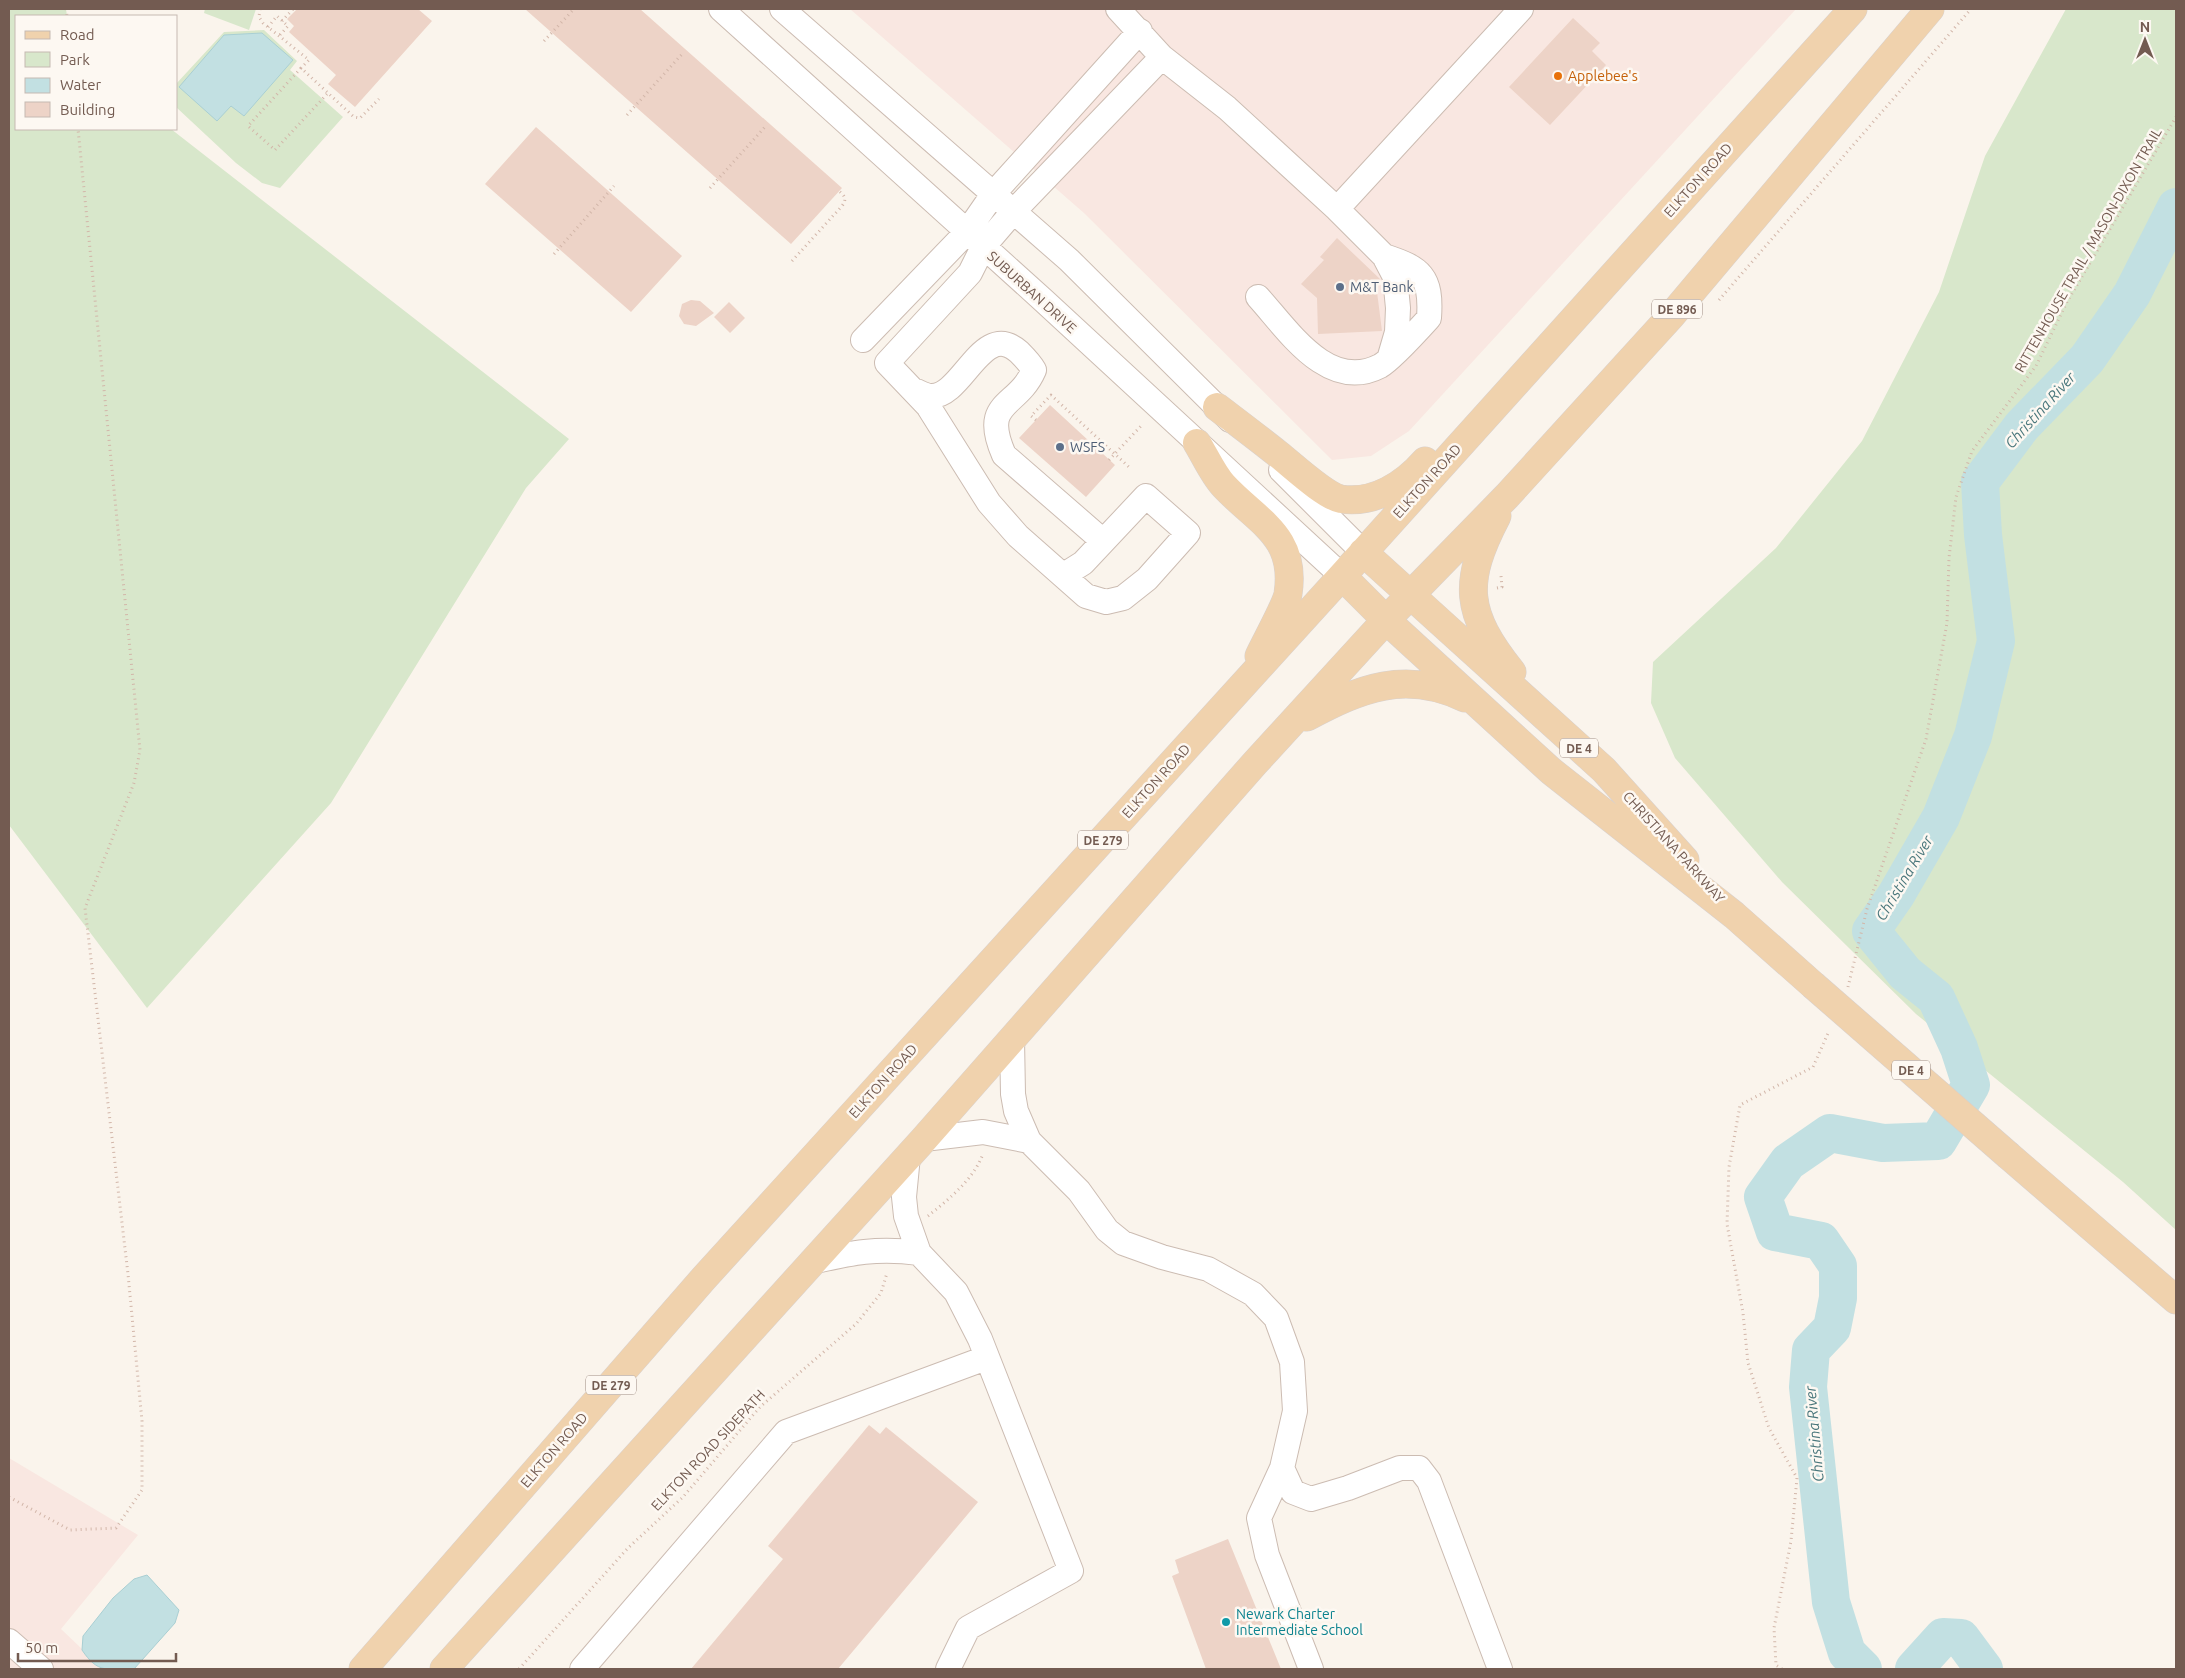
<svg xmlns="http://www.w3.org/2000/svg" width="2185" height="1678" viewBox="0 0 2185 1678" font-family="Ubuntu,sans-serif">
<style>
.commercial{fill:#f9e7e1}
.green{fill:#d8e7cb}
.water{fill:#c2e0e2;stroke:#a9cfd3}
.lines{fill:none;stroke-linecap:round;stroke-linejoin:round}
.river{stroke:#c2e0e2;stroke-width:38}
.building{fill:#edd3c7}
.minor-casing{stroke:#ccbcb2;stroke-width:26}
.major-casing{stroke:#d8d1ce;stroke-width:29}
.path{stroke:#d2b6a9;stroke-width:3;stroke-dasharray:1 4;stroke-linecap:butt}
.minor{stroke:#fff;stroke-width:24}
.major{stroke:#f0d2ad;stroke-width:28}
.major-bridge-casing{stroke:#d8d1ce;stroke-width:29;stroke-linecap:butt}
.major-bridge{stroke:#f0d2ad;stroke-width:28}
.food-dot{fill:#e8710a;stroke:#fdf8f2;stroke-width:2}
.service-dot{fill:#5c6f8a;stroke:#fdf8f2;stroke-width:2}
.culture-dot{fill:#0f9aa8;stroke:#fdf8f2;stroke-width:2}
.labels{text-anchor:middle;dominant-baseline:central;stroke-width:5;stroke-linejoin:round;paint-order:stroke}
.shield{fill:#fdf8f2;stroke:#9c8a81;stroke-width:1}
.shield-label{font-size:12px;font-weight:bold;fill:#735b51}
.food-label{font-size:14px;fill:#c56008;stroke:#fdf8f2;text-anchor:start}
.street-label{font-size:14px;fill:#735b51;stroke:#fdf8f2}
.service-label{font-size:14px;fill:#4e5e75;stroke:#fdf8f2;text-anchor:start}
.culture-label{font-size:14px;fill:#0d838f;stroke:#fdf8f2;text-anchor:start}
.water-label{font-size:15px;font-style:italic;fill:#4a777c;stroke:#fdf8f2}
</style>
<rect width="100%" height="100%" fill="#faf4ec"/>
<!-- commercial -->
<path class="commercial" d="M850,9H1796L1409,431L1371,456L1332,460L1084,213Z
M9,1458L138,1535L61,1629L103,1669H9Z"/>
<!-- green -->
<path class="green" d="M9,9H66L67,16H16V129H171L569,439L526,488L331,803L147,1008L9,825Z
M205,9H256L249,30L204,13Z
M2066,9H2176V1230L2123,1182L1916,1014L1782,882L1675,758L1651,703L1653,662L1776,548L1862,441L1939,292L1985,156Z
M264,30L297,61L290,70L343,117L280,188L262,183L236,163L176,107V84L224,32Z"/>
<!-- water -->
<path class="water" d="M262,33L293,60L244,116L231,106L217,121L179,87L224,35Z
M147,1575L179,1610L175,1623L134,1669C107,1669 98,1674 82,1650L83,1636L113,1598L134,1579Z"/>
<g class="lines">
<!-- river -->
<path class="river" d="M1863,1669L1847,1653L1831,1602L1808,1387L1811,1350L1832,1328L1838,1298V1266L1821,1241L1775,1232L1763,1197L1788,1162L1830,1133L1883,1143L1938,1141L1971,1085L1959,1048L1936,998L1905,973L1871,931L1896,895L1941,817L1973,736L1996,641L1983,535L1980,482L2022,426L2087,359L2132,294L2176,207
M1914,1669L1943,1637L1961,1638L1984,1669"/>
</g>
<!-- building -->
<path class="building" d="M297,9H418L432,21L355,107L328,84L336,75L289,32L294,26L287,19Z
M525,9H640L842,188L791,244Z
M1573,18L1600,43L1592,51L1606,65L1550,125L1509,87Z
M536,127L682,256L631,312L485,184Z
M1337,238L1380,279L1376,284L1382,331L1318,334L1317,298L1301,284L1324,260L1320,257Z
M691,300L700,301L714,313L696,326L684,324L679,316L682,304Z
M729,302L745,318L730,333L714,317Z
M1050,405L1115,465L1086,497L1019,438Z
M869,1425L880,1434L886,1427L978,1502L838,1669H691L783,1559L768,1546Z
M1228,1539L1281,1669H1206L1172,1576L1179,1573L1175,1560Z"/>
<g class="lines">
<!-- minor casing -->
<g class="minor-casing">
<path id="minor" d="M721,9L1043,300L1342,576
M782,9L1069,260L1230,420
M1118,9L1162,57L1227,108L1337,209L1384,256L1395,277L1398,308L1397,332L1390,356
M1337,209L1521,9
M1258,297C1288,330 1328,393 1380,366C1392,359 1419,329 1429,318C1432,276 1421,268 1384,256
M863,340L967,232L994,193L1140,31
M916,391C921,393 927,396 931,396C963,397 982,319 1019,352C1025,358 1030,363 1034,370C1017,409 980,400 1004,455L1103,541
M1281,470L1363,552
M1064,575L1083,563L1146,496L1188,533L1147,579L1123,598L1106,602L1086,596L1018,536L989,503L928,406L887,363L970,273L983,247L1013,212L1162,57
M1012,1039L1013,1094L1016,1111L1029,1141L1079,1191L1107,1230L1123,1243L1162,1257L1208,1269L1253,1294L1276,1318L1292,1362L1295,1411L1282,1468L1259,1518L1267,1555L1311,1669
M924,1139L983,1132L1029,1141
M908,1156L904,1197L906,1216L919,1253L956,1292L980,1339L1071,1571L968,1628L948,1669
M811,1262C851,1253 877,1247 919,1253
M1282,1468L1293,1492L1311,1499L1348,1488L1400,1468H1419L1429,1481L1500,1669
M9,1641L41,1669
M582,1669L786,1432L986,1358"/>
</g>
<!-- major casing -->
<g class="major-casing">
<path id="major" d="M1217,407C1238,423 1258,438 1278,454C1292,465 1325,496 1341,499C1374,504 1404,485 1425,461
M1197,443C1205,456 1213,474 1223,485C1257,522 1297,535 1288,594C1286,605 1265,643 1259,656
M1497,516C1462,583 1465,613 1512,672
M1363,552L1604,770L1685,860
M1342,576L1386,620L1551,771L1734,915L1813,985
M1307,717C1361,688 1405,670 1465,698
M2009,1156L2176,1300
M363,1669L704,1278L1342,576L1853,9
M444,1669L924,1139L1255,763L1386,620L1507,496L1672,315L1930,9"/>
</g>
<!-- path -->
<path class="path" d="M66,9L67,16
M260,9L259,17L263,23L309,60L301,68L354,117L360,118L379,99
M282,21L293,9
M268,27L277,16L288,26L279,36
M544,41L574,9
M301,68L248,126L275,150L328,93
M627,115L683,53
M710,188L765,127
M554,254L614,186
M792,261L842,206C847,199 845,196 839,191
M1719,300L1971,9
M1036,420L1031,416L1051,395L1130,468
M1109,460L1141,426
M1497,588L1502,587L1501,576
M1848,987L1867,909L1926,739L1947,623L1949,558L1956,497L1972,451L2036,366L2067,302L2176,117
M928,1216C949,1199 973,1180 983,1154
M9,1497L70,1530L116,1528L142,1490V1421L128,1274L85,908L134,783L140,750L78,129
M519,1669L628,1548L683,1497L760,1407L856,1324L881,1293L887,1273
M1782,1669L1776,1665L1774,1628L1791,1541L1797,1478L1769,1428L1748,1363L1743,1313L1727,1224L1729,1167L1740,1105L1813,1067L1829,1031"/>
<!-- minor -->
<use href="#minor" class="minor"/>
<!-- major -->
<use href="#major" class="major"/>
<!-- major-bridge casing -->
<g class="major-bridge-casing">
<path id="major-bridge" d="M1813,985L2009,1156"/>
</g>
<!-- major-bridge -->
<use href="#major-bridge" class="major-bridge"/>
</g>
<!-- markers -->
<circle class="food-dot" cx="1558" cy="76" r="5"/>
<g class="service-dot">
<circle cx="1340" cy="287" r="5"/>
<circle cx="1060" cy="447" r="5"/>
</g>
<circle class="culture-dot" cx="1226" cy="1622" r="5"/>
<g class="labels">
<!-- shield labels -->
<g class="shield">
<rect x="1652" y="299.5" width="50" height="19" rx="4"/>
<rect x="1560" y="738.5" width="38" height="19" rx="4"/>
<rect x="1078" y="830.5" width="50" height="19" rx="4"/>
<rect x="1892" y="1060.5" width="38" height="19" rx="4"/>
<rect x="586" y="1375.5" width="50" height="19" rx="4"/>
</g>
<g class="shield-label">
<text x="1677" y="309">DE 896</text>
<text x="1579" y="748">DE 4</text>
<text x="1103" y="840">DE 279</text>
<text x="1911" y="1070">DE 4</text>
<text x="611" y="1385">DE 279</text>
</g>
<!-- food labels -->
<g class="food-label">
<text x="1568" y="76">Applebee's</text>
</g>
<!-- street labels -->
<g class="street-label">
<text transform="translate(1698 180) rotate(-48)">ELKTON ROAD</text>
<text transform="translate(2088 250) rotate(-60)">RITTENHOUSE TRAIL / MASON-DIXON TRAIL</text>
<text transform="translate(1032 292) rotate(42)">SUBURBAN DRIVE</text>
<text transform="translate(1427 481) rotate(-48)">ELKTON ROAD</text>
<text transform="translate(1156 781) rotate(-48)">ELKTON ROAD</text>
<text transform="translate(1674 847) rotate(48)">CHRISTIANA PARKWAY</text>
<text transform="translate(883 1081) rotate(-48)">ELKTON ROAD</text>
<text transform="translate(554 1450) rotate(-49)">ELKTON ROAD</text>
<text transform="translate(708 1450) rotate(-47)">ELKTON ROAD SIDEPATH</text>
</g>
<!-- service labels -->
<g class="service-label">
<text x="1350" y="287">M&amp;T Bank</text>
<text x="1070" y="447">WSFS</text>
</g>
<!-- culture labels -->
<g class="culture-label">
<text x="1236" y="1614">Newark Charter<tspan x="1236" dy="16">Intermediate School</tspan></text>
</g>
<!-- water labels -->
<g class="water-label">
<text transform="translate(2040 410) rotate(-48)">Christina River</text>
<text transform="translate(1904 878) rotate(-59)">Christina River</text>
<text transform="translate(1814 1434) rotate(-95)">Christina River</text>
</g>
</g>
<!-- border -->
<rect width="2185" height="1678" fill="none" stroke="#735b51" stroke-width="20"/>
<!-- legend -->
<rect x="15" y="15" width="162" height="115" fill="#fdf8f2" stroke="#c6b9b2"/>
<rect x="25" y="31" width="25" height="8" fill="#f0d2ad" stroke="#c6b9b2"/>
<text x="60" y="40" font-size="15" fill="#735b51">Road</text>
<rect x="25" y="52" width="25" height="15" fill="#d8e7cb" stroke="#c6b9b2"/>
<text x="60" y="65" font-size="15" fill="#735b51">Park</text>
<rect x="25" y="78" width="25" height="15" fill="#c2e0e2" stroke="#c6b9b2"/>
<text x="60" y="90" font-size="15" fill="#735b51">Water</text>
<rect x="25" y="102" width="25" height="15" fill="#edd3c7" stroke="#c6b9b2"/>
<text x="60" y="115" font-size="15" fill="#735b51">Building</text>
<!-- north arrow -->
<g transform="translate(2145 40)" stroke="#fdf8f2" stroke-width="4" paint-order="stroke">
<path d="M0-4L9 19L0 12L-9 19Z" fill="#735b51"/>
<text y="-8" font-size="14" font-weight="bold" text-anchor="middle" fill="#735b51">N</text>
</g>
<!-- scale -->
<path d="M18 1653v8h158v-8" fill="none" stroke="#735b51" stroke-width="2.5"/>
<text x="25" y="1653" font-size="15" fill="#735b51" stroke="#fdf8f2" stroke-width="4" paint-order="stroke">50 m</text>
</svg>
